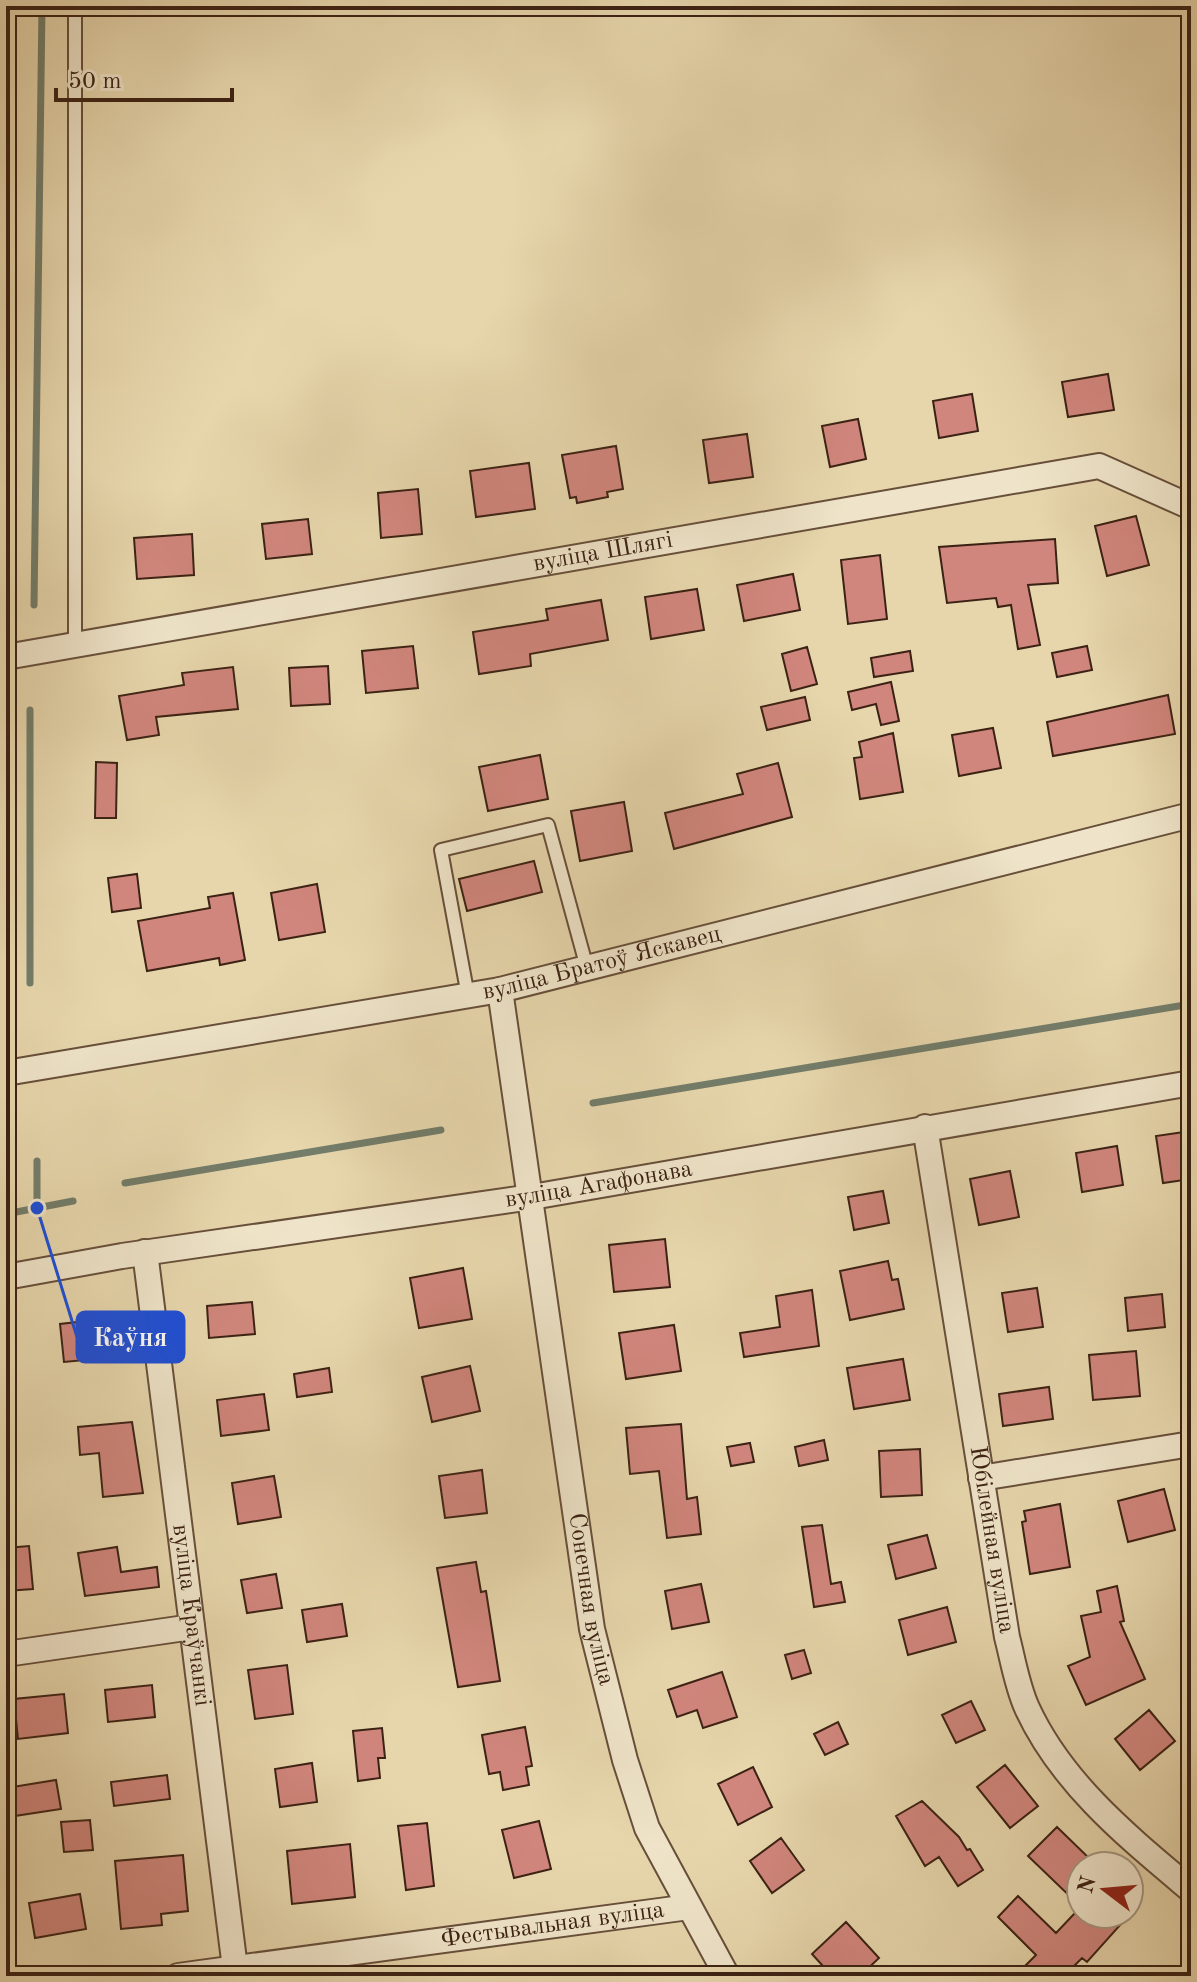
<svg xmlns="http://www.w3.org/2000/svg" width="1197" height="1982" viewBox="0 0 1197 1982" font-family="'Old Standard TT',serif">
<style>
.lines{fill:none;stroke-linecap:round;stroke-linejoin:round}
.stream{stroke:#737d6a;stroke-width:7}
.building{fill:#d1867d;stroke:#3c2214;stroke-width:2}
.service-casing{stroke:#674f3a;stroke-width:16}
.minor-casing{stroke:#674f3a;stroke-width:28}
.service{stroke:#efe4c9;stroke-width:12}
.minor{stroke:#efe4c9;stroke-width:24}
.labels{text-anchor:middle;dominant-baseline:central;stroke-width:6;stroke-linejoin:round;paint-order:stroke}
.street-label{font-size:24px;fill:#3c2214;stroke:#efe4c9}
.leader{fill:none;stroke:#1d4ed8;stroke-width:3}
.callout-dot{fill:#1d4ed8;stroke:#efe4c9;stroke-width:3}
.callout{fill:#1d4ed8;stroke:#1d4ed8;stroke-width:3}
.callout-label{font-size:26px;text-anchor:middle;font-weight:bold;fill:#fff}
</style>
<rect width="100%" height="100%" fill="#e7d6ac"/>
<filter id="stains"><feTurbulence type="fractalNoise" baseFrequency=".0025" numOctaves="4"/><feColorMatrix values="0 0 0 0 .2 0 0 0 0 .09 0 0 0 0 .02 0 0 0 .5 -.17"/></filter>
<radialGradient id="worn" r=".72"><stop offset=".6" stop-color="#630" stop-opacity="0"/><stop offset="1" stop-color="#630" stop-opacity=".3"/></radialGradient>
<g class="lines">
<!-- stream -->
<path class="stream" d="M34,605L42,6
M30,983V710
M593,1103L1191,1004
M125,1183L441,1130
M37,1208L73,1201
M6,1214L37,1208V1161"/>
</g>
<!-- building -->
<path class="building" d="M1108,374L1114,410L1068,417L1062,382Z
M972,394L978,431L939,438L933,401Z
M858,419L866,459L830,467L822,426Z
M747,434L753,477L709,483L703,440Z
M616,446L623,489L607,492L608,497L577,503L576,497L570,498L562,455Z
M529,463L535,509L476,517L470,471Z
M418,489L422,534L381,538L378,493Z
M1136,516L1149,565L1107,576L1095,526Z
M308,519L312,554L266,559L262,524Z
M192,534L194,575L137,579L134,538Z
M1055,539L1058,583L1028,585L1040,645L1018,649L1011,605L998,607L996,598L947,603L939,547Z
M880,555L887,619L848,624L841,560Z
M793,574L800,610L744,621L737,585Z
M697,589L704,630L651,639L645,597Z
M601,600L608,640L530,654L531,666L479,674L473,632L548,620L546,609Z
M413,646L418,688L366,693L362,651Z
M1087,646L1092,670L1057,677L1052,653Z
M807,647L817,684L791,691L782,654Z
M910,651L913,671L874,677L871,658Z
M328,666L330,704L291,706L289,668Z
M233,667L238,709L156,717L159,735L127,740L119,696L184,685L182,673Z
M891,682L899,721L881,725L876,704L852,710L848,692Z
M1168,695L1175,734L1053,756L1047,722Z
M805,697L810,720L767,730L761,707Z
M993,728L1001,768L959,776L952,735Z
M893,733L903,792L860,799L854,758L862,757L859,742Z
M540,755L548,799L488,811L479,767Z
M96,762L117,763L116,818H95Z
M778,763L792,817L674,849L665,813L743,794L737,774Z
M624,802L632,851L580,861L571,811Z
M534,861L542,892L467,911L459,879Z
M137,874L141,908L112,912L108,878Z
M317,884L325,932L279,940L271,893Z
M233,893L245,960L220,965L219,958L147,971L138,921L210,908L208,897Z
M1191,1131V1179L1163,1183L1156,1136Z
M1117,1146L1123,1185L1082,1192L1076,1153Z
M1010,1171L1019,1217L979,1225L970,1179Z
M883,1191L889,1223L854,1230L848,1197Z
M665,1239L670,1287L614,1292L609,1245Z
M888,1261L892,1280L898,1279L904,1309L850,1320L840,1271Z
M463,1268L472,1319L419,1328L410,1278Z
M1037,1288L1043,1327L1008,1332L1002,1293Z
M812,1290L819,1346L744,1357L740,1333L780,1327L776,1296Z
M1162,1294L1165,1327L1128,1331L1125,1298Z
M252,1302L255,1334L209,1338L207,1306Z
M113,1318L117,1357L64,1362L60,1324Z
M674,1325L681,1371L626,1379L619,1333Z
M1136,1351L1140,1396L1093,1400L1089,1355Z
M903,1359L910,1400L854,1409L847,1368Z
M470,1366L480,1411L432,1422L422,1377Z
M329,1368L332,1392L297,1397L294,1374Z
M1049,1387L1053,1419L1003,1426L999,1394Z
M264,1394L269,1430L221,1436L217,1400Z
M132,1422L143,1493L103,1497L99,1453L80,1455L78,1427Z
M681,1424L687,1499L697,1497L701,1534L667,1538L659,1471L630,1474L626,1428Z
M824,1440L828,1460L799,1466L795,1447Z
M750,1443L754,1462L731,1466L727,1447Z
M920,1449L922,1495L881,1497L879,1451Z
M482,1470L487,1513L445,1518L439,1476Z
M274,1476L281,1517L238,1524L232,1483Z
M1164,1489L1175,1530L1128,1542L1118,1501Z
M1060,1504L1070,1567L1030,1574L1022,1522L1026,1521L1024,1511Z
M822,1525L831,1584L841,1582L845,1602L814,1607L802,1527Z
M927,1535L936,1568L896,1579L888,1545Z
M29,1546L33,1589L6,1591V1548Z
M117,1547L121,1572L157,1567L159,1587L85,1596L78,1553Z
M476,1562L481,1592L486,1591L500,1681L458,1687L437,1568Z
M276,1574L282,1608L247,1613L241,1580Z
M701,1584L709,1622L672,1629L665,1591Z
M1117,1586L1124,1621L1120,1622L1145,1679L1086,1705L1068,1666L1090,1657L1081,1616L1101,1612L1097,1591Z
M342,1604L347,1636L307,1642L302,1610Z
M947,1607L956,1642L908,1655L899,1620Z
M804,1650L811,1673L792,1679L785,1655Z
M287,1665L293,1714L255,1719L248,1670Z
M722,1672L737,1717L703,1728L697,1710L677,1717L668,1690Z
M152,1685L155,1717L108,1722L105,1690Z
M64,1694L68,1733L18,1739L14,1699Z
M971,1701L985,1730L956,1743L942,1715Z
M1149,1710L1175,1741L1140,1770L1115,1739Z
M838,1722L848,1744L825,1755L814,1734Z
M525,1727L532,1766L526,1767L529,1785L503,1790L500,1772L489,1774L482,1735Z
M382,1728L385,1758H378L380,1778L358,1781L353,1731Z
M312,1763L317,1802L280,1807L275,1769Z
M1005,1765L1038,1806L1010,1828L977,1787Z
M753,1767L772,1807L738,1825L718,1784Z
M167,1775L170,1799L114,1806L111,1782Z
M56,1780L61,1809L8,1817L6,1788Z
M922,1801L959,1837L967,1850L970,1849L983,1870L958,1886L939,1857L925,1866L896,1816Z
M90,1820L93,1850L64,1852L61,1822Z
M539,1821L551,1869L514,1878L502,1830Z
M427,1823L434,1886L406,1890L398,1826Z
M1057,1827L1091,1860L1081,1866V1907L1028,1856Z
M781,1838L804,1870L772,1893L750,1861Z
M350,1844L355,1897L292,1904L287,1851Z
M183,1855L188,1911L161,1914L162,1925L121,1929L115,1861Z
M80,1894L86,1929L35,1938L29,1903Z
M1018,1896L1056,1933L1074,1914H1130L1087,1962L1082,1958L1064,1976H1015L1036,1955L998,1917Z
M846,1922L879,1958L860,1976H832L812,1954Z"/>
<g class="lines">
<!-- service casing -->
<g class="service-casing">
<path id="service" d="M75,6V643
M468,996L441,850L548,825L587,968"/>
</g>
<!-- minor casing -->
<g class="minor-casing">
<g id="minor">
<path id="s1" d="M6,657L1099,466L1191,507"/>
<path id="s2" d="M500,990L592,1629L625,1760L647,1828L727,1976"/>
<path id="s3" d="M6,1073L500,990L1191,815"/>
<path id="s4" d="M925,1127L1007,1637C1013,1660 1017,1686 1027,1708C1062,1784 1128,1837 1191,1890"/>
<path id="s5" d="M145,1252L236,1976"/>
<path id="s6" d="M6,1277L122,1256L532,1197L1191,1083"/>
<path d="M981,1478L1191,1444"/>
<path d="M6,1654L192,1627"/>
<path id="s7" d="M178,1976L689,1907"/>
</g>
</g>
<!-- service -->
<use href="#service" class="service"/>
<!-- minor -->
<use href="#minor" class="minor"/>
</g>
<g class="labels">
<!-- street labels -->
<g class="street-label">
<text stroke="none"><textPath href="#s1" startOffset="606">вуліца Шлягі</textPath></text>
<text stroke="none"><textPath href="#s3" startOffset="606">вуліца Братоў Яскавец</textPath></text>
<text stroke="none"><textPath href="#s6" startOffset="600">вуліца Агафонава</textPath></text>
<text stroke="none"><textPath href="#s4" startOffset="418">Юбілейная вуліца</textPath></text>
<text stroke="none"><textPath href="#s2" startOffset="616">Сонечная вуліца</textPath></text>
<text stroke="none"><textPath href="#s5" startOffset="366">вуліца Краўчанкі</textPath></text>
<text stroke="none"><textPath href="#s7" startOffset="378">Фестывальная вуліца</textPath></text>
</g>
</g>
<!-- callouts -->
<path class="leader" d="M37 1208L77 1337"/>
<circle class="callout-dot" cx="37" cy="1208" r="8"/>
<rect class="callout" x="77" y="1312" width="107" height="50" rx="8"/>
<g class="callout-label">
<text x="130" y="1346">Каўня</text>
</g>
<!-- margin -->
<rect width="1197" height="1982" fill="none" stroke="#e7d6ac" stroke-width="32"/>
<rect x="8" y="8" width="1181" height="1966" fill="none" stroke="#3c2214" stroke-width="4"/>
<rect x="16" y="16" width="1165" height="1950" fill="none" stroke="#3c2214" stroke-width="2"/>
<!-- north arrow -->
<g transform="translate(1105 1890) rotate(286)"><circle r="38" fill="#efe4c9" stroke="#a79681" stroke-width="2"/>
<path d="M0-6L14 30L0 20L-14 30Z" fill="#8f2418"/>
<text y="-12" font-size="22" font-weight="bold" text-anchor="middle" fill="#3c2214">N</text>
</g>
<!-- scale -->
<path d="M56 88v12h176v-12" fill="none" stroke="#3c2214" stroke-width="4"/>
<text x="68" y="88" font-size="24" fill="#3c2214" stroke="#efe4c9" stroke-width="6" paint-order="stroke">50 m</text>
<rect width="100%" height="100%" filter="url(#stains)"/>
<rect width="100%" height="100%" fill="url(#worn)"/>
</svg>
